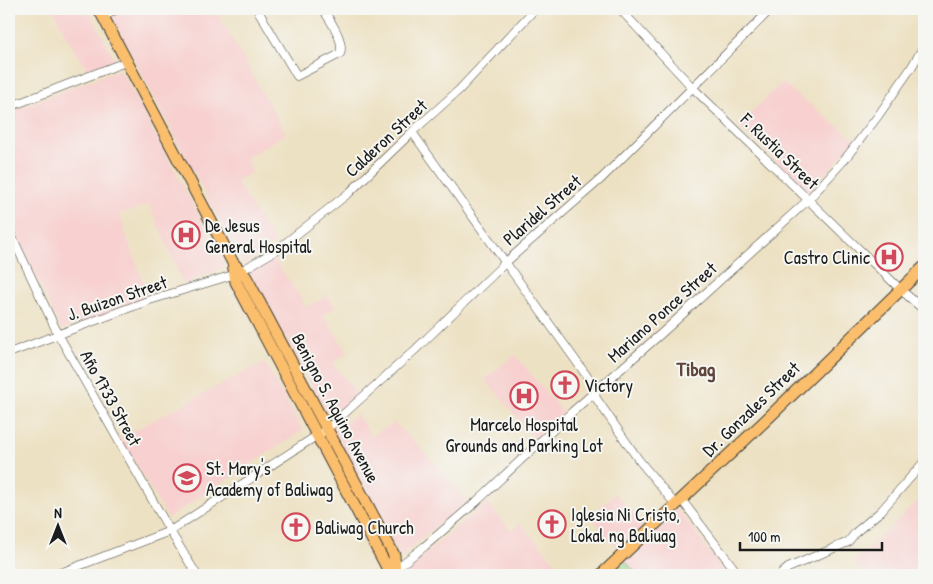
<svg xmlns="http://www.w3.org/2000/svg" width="933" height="584" viewBox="0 0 933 584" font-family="'Patrick Hand',sans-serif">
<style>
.built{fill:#f7d0cf}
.grass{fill:url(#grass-dots);stroke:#5e7c55}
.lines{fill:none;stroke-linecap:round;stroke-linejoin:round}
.street-casing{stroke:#3b3a35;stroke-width:9}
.primary-casing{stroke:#3b3a35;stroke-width:13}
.street{stroke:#fff;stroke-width:8}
.primary{stroke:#fabe6d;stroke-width:11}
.labels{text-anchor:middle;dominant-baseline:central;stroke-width:4;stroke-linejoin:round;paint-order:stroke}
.street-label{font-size:18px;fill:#1c1c1c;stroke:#f6f6f2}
.poi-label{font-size:18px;fill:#1c1c1c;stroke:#f6f6f2;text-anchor:start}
.quarter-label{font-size:20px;font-weight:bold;fill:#60453c;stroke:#f6f6f2}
</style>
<defs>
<pattern id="grass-dots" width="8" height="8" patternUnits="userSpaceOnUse" patternTransform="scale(1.25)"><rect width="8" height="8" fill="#9fdb8e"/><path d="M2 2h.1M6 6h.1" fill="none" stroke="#88bb7a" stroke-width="1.8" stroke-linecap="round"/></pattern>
</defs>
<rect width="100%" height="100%" fill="#f6f6f2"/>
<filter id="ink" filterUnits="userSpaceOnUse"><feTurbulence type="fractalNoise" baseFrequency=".02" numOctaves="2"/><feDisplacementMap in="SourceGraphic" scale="10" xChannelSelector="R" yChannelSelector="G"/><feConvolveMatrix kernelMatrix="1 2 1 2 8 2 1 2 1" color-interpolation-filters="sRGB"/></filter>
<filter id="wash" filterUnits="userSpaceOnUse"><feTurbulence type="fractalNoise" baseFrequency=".0096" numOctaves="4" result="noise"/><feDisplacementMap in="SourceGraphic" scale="20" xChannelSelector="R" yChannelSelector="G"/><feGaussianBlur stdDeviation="1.12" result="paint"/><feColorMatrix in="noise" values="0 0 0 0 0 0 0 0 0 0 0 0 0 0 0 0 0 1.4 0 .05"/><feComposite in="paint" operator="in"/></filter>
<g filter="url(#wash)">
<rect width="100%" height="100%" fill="#ede1c3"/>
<!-- built -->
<path class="built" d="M53,9H88L116,62L89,72L66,36Z
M127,9H215L286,134L246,158L252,173L236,181L275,243L243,265L112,18Z
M120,69L226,266L184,285L149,204L119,215L149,298L61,330L9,218V112Z
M782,83L856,140L809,192L738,125Z
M272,256L307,307L327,296L335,308L323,316L348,352L333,363L358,395L331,420L248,272Z
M515,355L563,413L535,439L485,379Z
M264,362L303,430L168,518L120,438Z
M357,414L371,436L394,423L414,441L467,501L399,558L334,431Z
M615,493L644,525L618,550L591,516Z
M921,498L924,502V575H864L854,562Z
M486,502L511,530L520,523L567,575H400Z
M678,509L706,546L726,575H638L625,561Z"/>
<!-- grass -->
<path class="grass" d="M625,561L638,575H610Z"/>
</g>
<g filter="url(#ink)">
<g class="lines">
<!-- street casing -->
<g class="street-casing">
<path id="street" d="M257,9L297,76L340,54C345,40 330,21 323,9
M620,9L692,87L900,289L924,310
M103,17L117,9
M9,107L128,61
M412,132L594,386L596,398L638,459L675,504
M9,230L58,334L170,531L197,575
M9,353L150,300L236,274L278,249L350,192L412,132L459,90L535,9
M681,499L739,575
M393,571L425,546L476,502L572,412L663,332L808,200L845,159L878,116L911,68L924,46
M55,575L170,531L327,429L416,349L505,263L602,178L771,9
M780,575L788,568L848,542L856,532L881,511L924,462"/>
</g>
<!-- primary casing -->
<g class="primary-casing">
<path id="primary" d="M99,9L233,263L246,277L394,555L395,575
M233,263L236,282L391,575
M601,575L765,421L924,267"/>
</g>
<!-- street -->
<use href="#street" class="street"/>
<!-- primary -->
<use href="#primary" class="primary"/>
</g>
</g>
<!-- icons -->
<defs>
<g id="hospital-ring" transform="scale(1.4375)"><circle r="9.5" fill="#f6f6f2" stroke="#d1495b" stroke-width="1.5"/><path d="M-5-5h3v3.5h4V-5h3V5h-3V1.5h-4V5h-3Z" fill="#d1495b"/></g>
<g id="church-ring" transform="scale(1.4375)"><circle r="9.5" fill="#f6f6f2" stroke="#d1495b" stroke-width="1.5"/><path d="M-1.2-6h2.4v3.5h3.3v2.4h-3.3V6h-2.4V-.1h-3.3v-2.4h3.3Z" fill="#d1495b"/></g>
<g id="university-ring" transform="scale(1.4375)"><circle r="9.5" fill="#f6f6f2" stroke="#d1495b" stroke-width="1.5"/><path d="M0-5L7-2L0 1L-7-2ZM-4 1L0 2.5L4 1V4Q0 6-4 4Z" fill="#d1495b"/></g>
</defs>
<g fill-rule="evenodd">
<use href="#hospital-ring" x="186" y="235"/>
<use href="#hospital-ring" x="889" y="257"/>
<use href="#church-ring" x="565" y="385"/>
<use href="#hospital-ring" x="524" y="396"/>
<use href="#university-ring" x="187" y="478"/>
<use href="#church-ring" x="552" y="524"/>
<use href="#church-ring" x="296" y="527"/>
</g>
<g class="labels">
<!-- street labels -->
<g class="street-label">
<text transform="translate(386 138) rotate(-43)">Calderon Street</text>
<text transform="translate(780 151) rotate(44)">F. Rustia Street</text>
<text transform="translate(542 210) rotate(-41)">Plaridel Street</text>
<text transform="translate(117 298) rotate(-19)">J. Buizon Street</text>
<text transform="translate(662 312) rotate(-42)">Mariano Ponce Street</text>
<text transform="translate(111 398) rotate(61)">Año 1733 Street</text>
<text transform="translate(336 408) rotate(62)">Benigno S. Aquino Avenue</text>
<text transform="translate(751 409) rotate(-44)">Dr. Gonzales Street</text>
</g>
<!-- poi labels -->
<g class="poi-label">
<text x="205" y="225">De Jesus<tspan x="205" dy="21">General Hospital</tspan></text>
<text x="870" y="257" text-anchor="end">Castro Clinic</text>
<text x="584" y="385">Victory</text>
<text x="524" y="424" text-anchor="middle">Marcelo Hospital<tspan x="524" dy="21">Grounds and Parking Lot</tspan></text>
<text x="206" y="468">St. Mary's<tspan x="206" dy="21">Academy of Baliwag</tspan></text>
<text x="571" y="514">Iglesia Ni Cristo,<tspan x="571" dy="21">Lokal ng Baliuag</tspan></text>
<text x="315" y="527">Baliwag Church</text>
</g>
<!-- quarter labels -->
<g class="quarter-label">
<text x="696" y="368">Tibag</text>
</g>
</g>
<!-- margin -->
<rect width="933" height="584" fill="none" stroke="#f6f6f2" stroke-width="30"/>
<!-- north arrow -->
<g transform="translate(58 526)" stroke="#f6f6f2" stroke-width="4" paint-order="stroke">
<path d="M0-4L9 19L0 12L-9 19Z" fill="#1c1c1c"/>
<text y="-8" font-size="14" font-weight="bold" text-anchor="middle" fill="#1c1c1c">N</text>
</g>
<!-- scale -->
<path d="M740 542v8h142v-8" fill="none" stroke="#1c1c1c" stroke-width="2.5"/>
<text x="748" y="542" font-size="15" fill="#1c1c1c" stroke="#f6f6f2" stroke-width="4" paint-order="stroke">100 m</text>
</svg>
